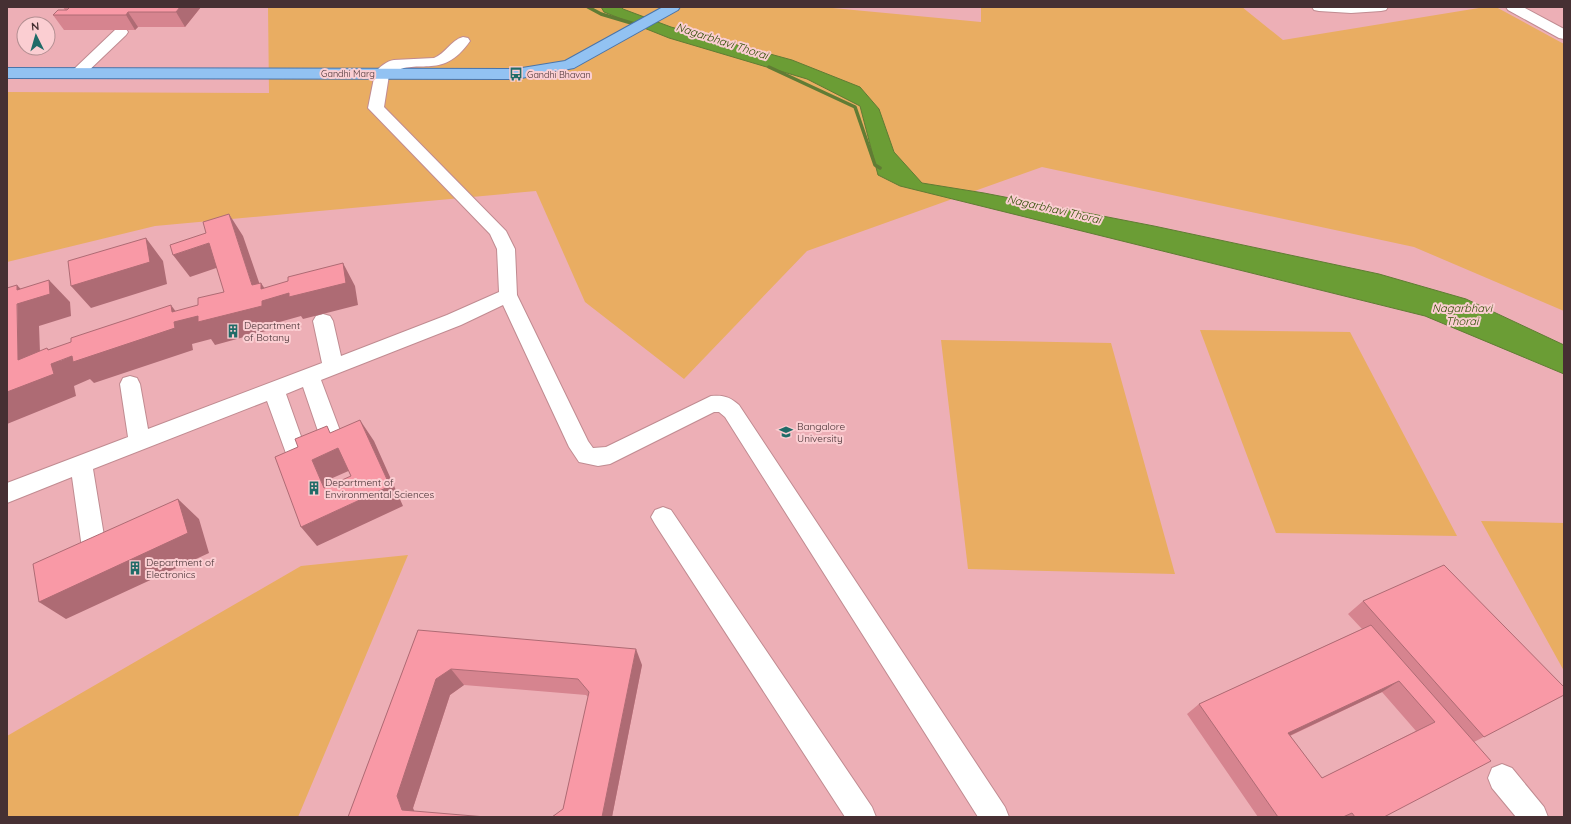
<svg xmlns="http://www.w3.org/2000/svg" width="1571" height="824" viewBox="0 0 1571 824" font-family="Quicksand,sans-serif">
<style>
.built{fill:#edafb6;fill-rule:evenodd}
.green{fill:#e9ad62}
.water{fill:#6b9d35;stroke:#607c34}
.lines{fill:none;stroke-linecap:round;stroke-linejoin:round}
.stream{stroke:#607c34;stroke-width:3.5}
.minor-casing{stroke:#c08b91;stroke-width:2}
.major-casing{stroke:#4974aa;stroke-width:2}
.minor{fill:#fff;fill-rule:evenodd}
.major{fill:#92c2f2;fill-rule:evenodd}
.wall{fill:#d6848f;fill-rule:evenodd}
.shaded-wall{fill:#ae6b74}
.building{fill:#f999a6;stroke:#ae6b74;fill-rule:evenodd}
.labels{text-anchor:middle;dominant-baseline:central;stroke-width:4;stroke-linejoin:round;paint-order:stroke}
.far-street-label{font-size:9px;fill:#463033;stroke:#fbced2}
.far-poi-label{font-size:9px;fill:#463033;stroke:#fbced2;text-anchor:start}
.poi-label{font-size:10px;fill:#463033;stroke:#fbced2;text-anchor:start}
.water-label{font-size:11px;font-style:italic;fill:#2c4c00;stroke:#fbced2}
</style>
<rect width="100%" height="100%" fill="#f5bdc3"/>
<!-- built -->
<path class="built" d="M7,7H1564V817H7ZM24,24H48V48H24Z"/>
<!-- green -->
<path class="green" d="M268,7H822L981,22V7H1242L1283,40L1485,7H1496L1564,44V311L1414,247L1042,167L807,251L684,379L585,302L536,191L155,226L7,262V92L269,93Z
M1200,330L1350,332L1457,536L1276,533Z
M941,340L1111,343L1175,574L968,569Z
M1481,521L1564,523V671Z
M408,555L298,817H7V736L301,566Z"/>
<!-- water -->
<path class="water" d="M601,7H621L623,9L671,27L792,60L860,87L879,109L894,152L922,183L984,193L1154,226L1379,274L1466,299L1564,345V374L1425,316L900,186L878,175L860,106L807,79L669,38L604,12Z"/>
<g class="lines">
<!-- stream -->
<path class="stream" d="M588,7L601,14L638,25
M769,67L855,107L875,165L880,168"/>
<!-- minor casing -->
<g class="minor-casing">
<path id="minor" d="M1312,7H1388L1386,10L1381,11L1351,13L1319,11L1314,10Z
M1506,7H1523L1564,29V39L1559,38L1508,10Z
M121,28L126,29L128,32L126,35L83,76L78,77L73,76L71,73L73,70L116,29Z
M463,37L468,38L470,41C441,83 416,55 389,75L384,107L506,231L515,249L517,295L588,441L593,448L606,447L711,396C724,395 730,397 739,405L1005,807L1009,817H978L725,417L719,412H714L610,464L598,466L579,462L569,447L503,305L461,325L321,380L342,436C332,455 307,463 287,456L267,401L93,469L106,548L102,555L94,558L86,555L82,548L72,477L7,503V483L128,437L120,384L123,378L130,376L137,378L140,384L148,429L322,363L313,321L316,316L323,314L330,316L333,321L341,356L447,315L499,292L497,249L490,234L368,108L375,73C379,67 387,61 394,60L434,58C445,54 451,40 463,37ZM303,387L319,434L307,441L303,442L286,394Z
M663,507L671,510L872,807L876,817H845L655,524L651,517L655,510Z
M1502,764L1512,768L1544,807L1548,817H1516L1492,788L1488,778L1492,768Z"/>
</g>
<!-- major casing -->
<g class="major-casing">
<path id="major" d="M663,7H680L678,10L574,68L516,79L7,78V68L516,69L565,61Z"/>
</g>
<!-- minor -->
<use href="#minor" class="minor"/>
<!-- major -->
<use href="#major" class="major"/>
</g>
<!-- wall -->
<path class="wall" d="M63,7H201L185,27H138L135,30H64L53,15L65,10Z
M1363,601L1564,695L1474,742L1384,817H1258L1187,714L1199,704L1362,629L1348,614ZM1382,692L1416,731L1322,778L1290,736Z
M418,630L642,665L612,817H552L563,809L588,697L586,695L464,685L450,695L413,808L348,817Z"/>
<!-- shaded-wall -->
<path class="shaded-wall" d="M180,7H201L185,27L176,12Z
M128,12L138,27L135,30L126,15Z
M229,214L243,236L261,288V283L271,298L343,263L355,286L358,305L303,319L301,316L276,323L277,328L215,345L211,339L192,344L193,350L94,383L90,379L74,386L76,396L7,424V392L18,360L17,285L31,300L49,280L70,302L71,316L39,326L41,379L48,350L47,348L60,361L172,312L171,305L182,320L252,285Z
M146,238L163,261L167,284L91,308L71,286Z
M209,243L225,265L190,277L173,255Z
M360,420L374,441L403,506L317,546L301,527L390,486Z
M338,448L353,469L328,480L340,508L324,488L312,460Z
M178,499L199,519L209,553L66,619L39,602Z
M636,649L642,665L612,817H602Z
M451,669L464,685L450,695L413,808L417,817L402,810L397,796L436,679Z
M1399,681L1382,692L1274,743L1288,733Z"/>
<!-- building -->
<path class="building" d="M70,7H180L176,12H128L126,15H53L58,10H67Z
M229,214L252,285L261,283V289L288,281V277L343,263L346,283L289,297V293L262,301V306L198,322V316L174,322L175,328L73,362L72,356L51,364L54,374L7,392V288L17,285V290L49,280L50,294L17,304L18,360L47,348L48,350L71,342V338L171,305L172,312L198,305V298L224,292L209,243L173,255L170,245L206,233L203,222Z
M146,238L150,262L71,286L68,261Z
M360,420L390,486L301,527L275,457L298,447L295,439L327,426L330,433ZM338,448L351,476L324,488L312,460Z
M178,499L188,533L39,602L33,564Z
M1444,565L1564,687V695L1484,737L1363,601Z
M1371,625L1491,761L1384,817H1355L1352,813L1343,817H1278L1199,704ZM1399,681L1435,722L1322,778L1288,733Z
M418,630L636,649L602,817H552L563,809L589,692L578,679L451,669L436,679L397,796L402,810L486,817H348Z"/>
<!-- icons -->
<defs>
<g id="bus-bare" transform="scale(1.08)"><path d="M-5-6H5V4H4V6H2V4H-2V6H-4V4H-5ZM-3.5-4V0h7V-4ZM-3.5 1.2v1.5H-2V1.2ZM2 1.2v1.5H3.5V1.2Z" fill="#206b68" stroke="#fbced2" stroke-width="2.5" paint-order="stroke"/></g>
<g id="building-bare" transform="scale(1.08)"><path d="M-4-6H4V6H1V3H-1V6H-4ZM-2.5-4.3h1.7v1.8h-1.7ZM.8-4.3h1.7v1.8H.8ZM-2.5-1h1.7V.8h-1.7ZM.8-1h1.7V.8H.8Z" fill="#206b68" stroke="#fbced2" stroke-width="2.5" paint-order="stroke"/></g>
<g id="university-bare" transform="scale(1.08)"><path d="M0-5L7-2L0 1L-7-2ZM-4 1L0 2.5L4 1V4Q0 6-4 4Z" fill="#206b68" stroke="#fbced2" stroke-width="2.5" paint-order="stroke"/></g>
</defs>
<g fill-rule="evenodd">
<use href="#bus-bare" x="516" y="74"/>
<use href="#building-bare" x="233" y="331"/>
<use href="#university-bare" x="786" y="432"/>
<use href="#building-bare" x="314" y="488"/>
<use href="#building-bare" x="135" y="568"/>
</g>
<g class="labels">
<!-- far-street labels -->
<g class="far-street-label">
<text x="348" y="73">Gandhi Marg</text>
</g>
<!-- far-poi labels -->
<g class="far-poi-label">
<text x="527" y="74">Gandhi Bhavan</text>
</g>
<!-- poi labels -->
<g class="poi-label">
<text x="244" y="325">Department<tspan x="244" dy="12">of Botany</tspan></text>
<text x="797" y="426">Bangalore<tspan x="797" dy="12">University</tspan></text>
<text x="325" y="482">Department of<tspan x="325" dy="12">Environmental Sciences</tspan></text>
<text x="146" y="562">Department of<tspan x="146" dy="12">Electronics</tspan></text>
</g>
<!-- water labels -->
<g class="water-label">
<text transform="translate(722 41) rotate(18)">Nagarbhavi Thorai</text>
<text transform="translate(1054 209) rotate(13)">Nagarbhavi Thorai</text>
<text x="1462" y="308">Nagarbhavi<tspan x="1462" dy="13">Thorai</tspan></text>
</g>
</g>
<!-- border -->
<rect width="1571" height="824" fill="none" stroke="#463033" stroke-width="16"/>
<!-- north arrow -->
<g transform="translate(36 36) rotate(355)"><circle r="19" fill="#fbced2" stroke="#b38f92"/>
<path d="M0-3L7 15L0 10L-7 15Z" fill="#206b68"/>
<text y="-6" font-size="11" font-weight="bold" text-anchor="middle" fill="#463033">N</text>
</g>
</svg>
